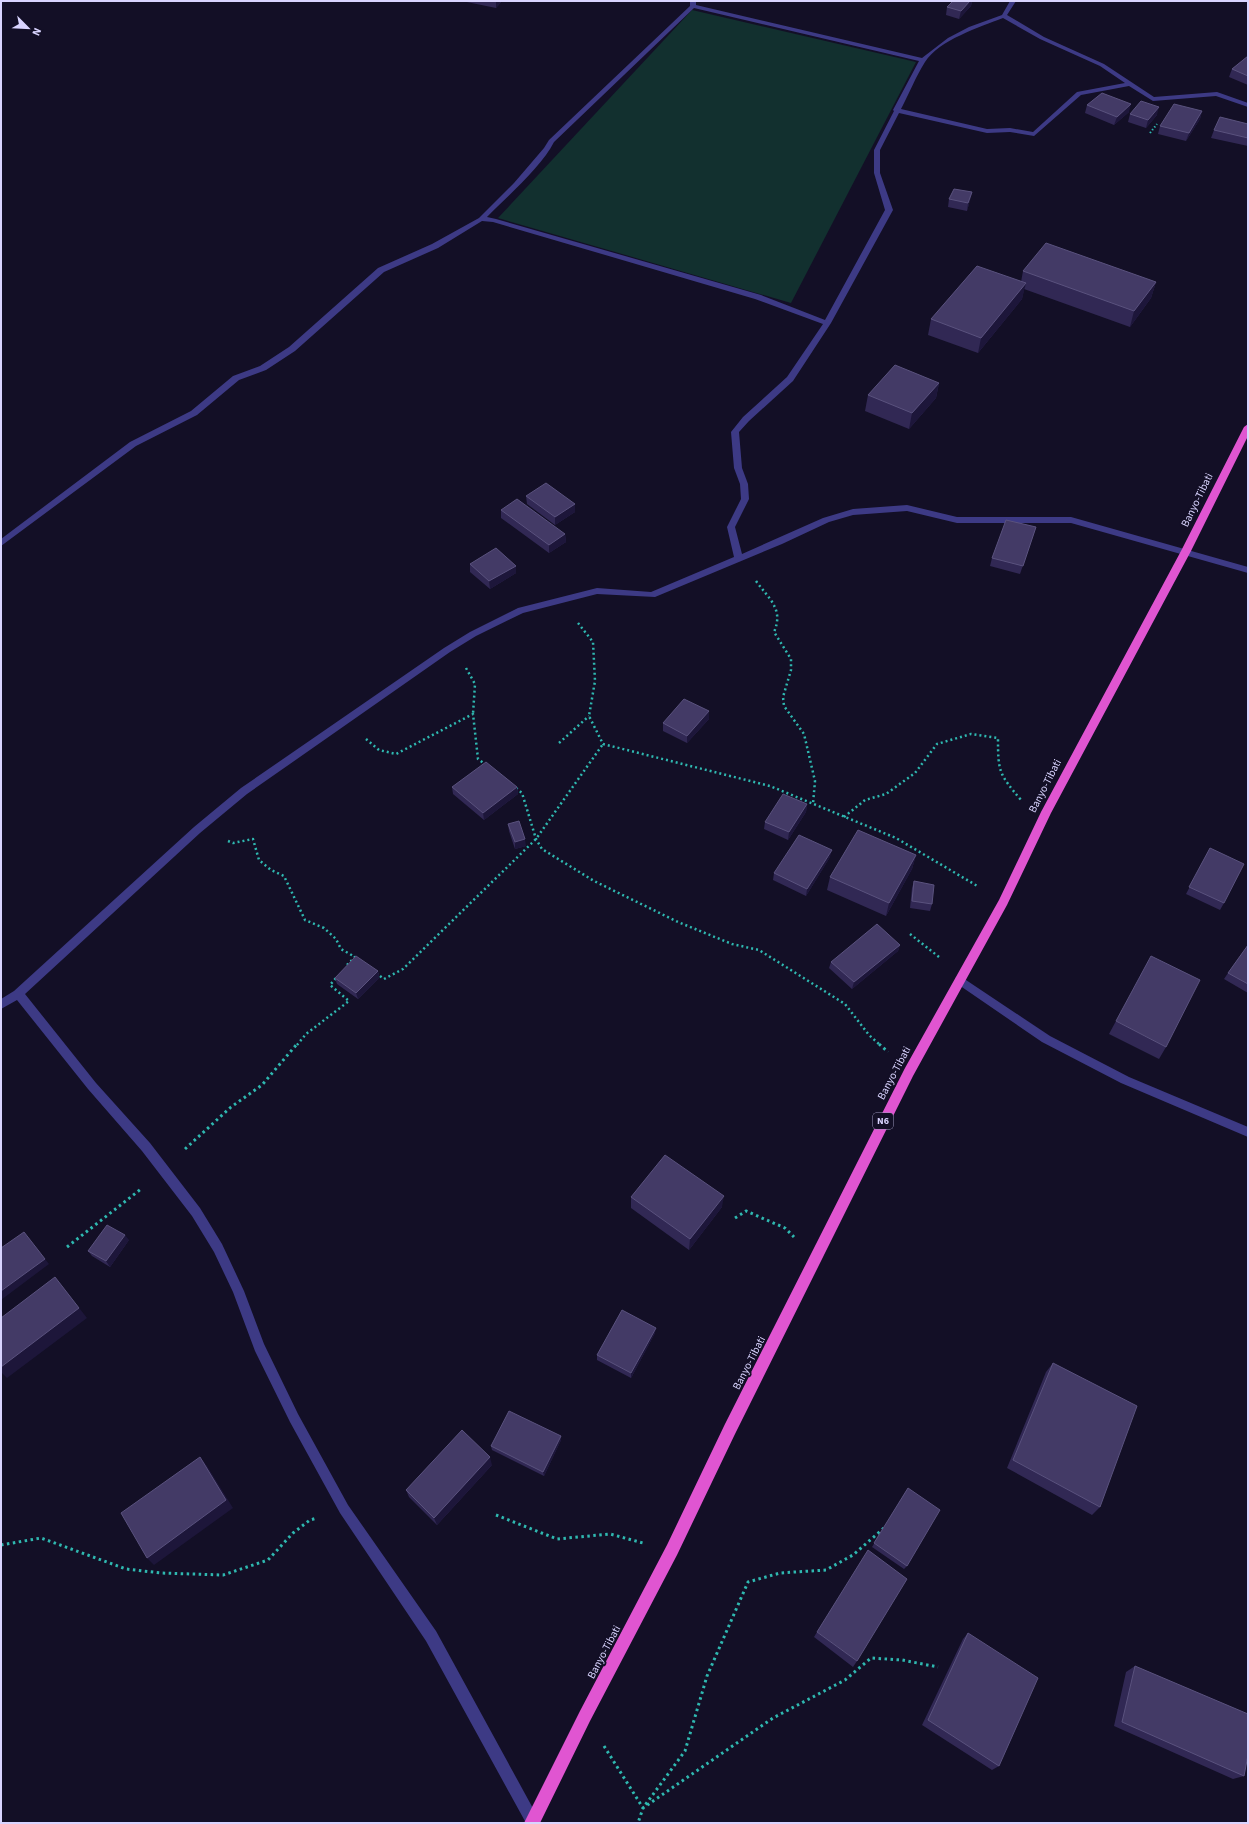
<svg xmlns="http://www.w3.org/2000/svg" width="1249" height="1824" viewBox="0 0 1249 1824" font-family="'Source Sans 3',sans-serif">
<style>
.green{fill:#12302f}
.lines{fill:none;stroke-linecap:round;stroke-linejoin:round}
.path-far2{stroke:#2fb8b0;stroke-width:2;stroke-dasharray:1.5 2;stroke-linecap:butt}
.path-far1{stroke:#2fb8b0;stroke-width:2.5;stroke-dasharray:2 3;stroke-linecap:butt}
.path{stroke:#2fb8b0;stroke-width:3;stroke-dasharray:2.5 3.5;stroke-linecap:butt}
.minor{fill:#3d3a85;fill-rule:evenodd}
.trunk{fill:#e055d1;fill-rule:evenodd}
.wall{fill:#312854}
.shaded-wall{fill:#1d163a}
.building{fill:#433a66;stroke:#5a527e}
.labels{text-anchor:middle;dominant-baseline:central;stroke-width:4;stroke-linejoin:round;paint-order:stroke}
.shield{fill:#130f26;stroke:#9e99be;stroke-width:1}
.shield-label{font-size:10px;font-weight:bold;fill:#d9d4ff}
.street-label{font-size:11px;fill:#d9d4ff;stroke:#130f26}
</style>
<rect width="100%" height="100%" fill="#130f26"/>
<!-- green -->
<path class="green" d="M692,10L916,62L791,303L498,218Z"/>
<g class="lines">
<!-- path-far2 -->
<path class="path-far2" d="M1150,133L1157,124"/>
<!-- path-far1 -->
<path class="path-far1" d="M756,581C769,599 784,609 774,632L791,659V670L783,697L784,706L804,734L815,781L813,804
M578,623L593,642L595,681L589,716L603,744L770,786L896,838L979,887
M466,668L475,684L473,714
M366,739L379,750L396,754L473,714L478,759L486,765
M559,743L589,716
M516,788L522,793L536,839L542,849L594,881L678,922L732,944L759,950L845,1004L869,1035L880,1045
M844,817L865,800L886,794L915,773L937,744L971,734L998,738C998,772 999,774 1021,800
M228,841L233,843L253,839L259,860L271,870L284,876L305,920L324,928L336,939L341,949L355,957
M910,934L939,957
M347,965L355,957L358,959
M376,973L384,979L403,969L536,839L603,744
M297,1045L306,1034L349,1001L330,985L337,977"/>
<!-- path -->
<path class="path" d="M879,1044L888,1052
M185,1149L231,1107L262,1085L297,1044
M735,1218L746,1211L785,1228L794,1237
M67,1247L141,1189
M496,1515L557,1539L610,1534L643,1543
M884,1528L853,1555L826,1570L780,1573L748,1582L707,1676L685,1751L643,1808L773,1718L845,1680L871,1658L902,1660L938,1667
M1,1545L41,1538L126,1569L161,1573L223,1575L268,1560L293,1533L310,1520L317,1518
M604,1746L643,1808L638,1823"/>
<!-- minor -->
<path class="minor" d="M690,1H696V5L922,58L948,38L969,27L1002,15L1010,1H1016L1007,15L1044,37L1104,64L1154,97L1217,92L1248,103V107L1216,96L1153,101L1129,86L1081,95L1034,136L1010,132L987,133L899,113L880,150V173L893,210L831,323L793,381L749,421L739,432L742,468L748,484L749,499L735,527L742,554L823,518L853,509L907,505L957,517H1071L1248,567V573L1071,523H957L907,511L853,515L829,522L782,544L655,597L597,594L523,613L476,636L450,652L247,794L200,833L25,994L96,1083L150,1143L200,1208L222,1244L244,1291L264,1344L298,1414L348,1505L436,1631L541,1823H526L426,1641L340,1513L290,1422L255,1351L233,1292L214,1252L192,1216L142,1151L88,1089L17,1000L1,1009V999L14,991L194,827L241,788L444,648L470,632L518,608L597,588L651,592L734,557L727,527L741,499L740,484L734,468L731,432L743,417L787,377L823,324L755,299L493,222L482,221L438,248L384,272L295,351L266,370L239,380L197,415L136,446L1,546V539L130,442L191,411L233,376L260,366L289,347L378,268L432,244L479,218L514,183L544,148L549,140L690,6ZM694,8L919,61L893,110L894,111L874,150V173L885,210L825,320L761,295L496,219L487,217C507,197 542,166 554,142ZM1003,18L1040,39L1100,66L1125,83L1077,92L1033,132L1010,128L987,129L901,109C909,94 916,76 925,62C939,40 980,27 1003,18Z
M960,976L1050,1036L1129,1077L1248,1127V1137L1121,1083L1042,1042L956,983L955,980L956,977Z"/>
<!-- trunk -->
<path class="trunk" d="M1248,424V436L1191,551L1051,813L1007,905L913,1076L735,1434L677,1555L590,1721L540,1823H524L580,1711L667,1545L725,1424L905,1068L999,900L1041,812L1181,551L1244,427Z"/>
</g>
<!-- wall -->
<path class="wall" d="M462,1H502L496,8Z
M953,1H972L971,6L959,19L946,15L947,7Z
M1248,56V85L1229,77L1232,69Z
M1087,105L1129,112L1114,125L1085,113Z
M1202,111L1200,119L1186,141L1158,134L1160,126Z
M1130,114L1157,115L1146,128L1128,122Z
M1248,124V146L1211,138L1214,130Z
M972,192L970,200L967,211L948,207L949,199Z
M1023,271L1156,282L1151,298L1130,327L1024,289L1022,299L978,353L928,335L931,319L1021,282Z
M939,383L936,398L909,429L865,411L868,395Z
M526,496L575,504V512L555,525L527,504Z
M501,510L565,534L566,542L549,553L501,518Z
M1036,527L1020,574L990,566L992,558Z
M470,564L516,566V573L490,589L470,572Z
M709,719L687,743L663,731V723Z
M452,787H517L518,794L484,820L453,794Z
M807,804L806,812L788,840L764,829L765,822Z
M508,824L526,846L515,849L509,831Z
M1210,848L1224,903L1220,910L1186,894Z
M916,855L912,869L886,916L827,890L830,877Z
M830,857L806,896L773,880L774,873Z
M914,881L932,904L930,911L910,908L912,888Z
M900,945L898,951L852,989L829,968L831,962Z
M1248,945V993L1224,979L1228,973Z
M378,971L379,978L358,999L337,984L335,978Z
M1116,1021L1166,1047L1159,1059L1109,1034Z
M631,1197L722,1207L689,1250L631,1208Z
M129,1240L110,1267L92,1256L88,1251Z
M655,1333L631,1378L597,1360V1355Z
M1053,1363L1100,1507L1092,1515L1007,1468L1046,1372Z
M561,1440L544,1476L492,1450L491,1446Z
M492,1465L437,1525L409,1497L406,1490Z
M908,1488L907,1566L904,1569L872,1547Z
M817,1632L857,1661L853,1667L814,1637Z
M968,1633L999,1766L992,1770L922,1725L963,1639Z
M1135,1666L1244,1776L1233,1779L1114,1726L1126,1672Z"/>
<!-- shaded-wall -->
<path class="shaded-wall" d="M496,1H502L496,8Z
M970,1H972L971,6L959,19L961,11Z
M1131,104L1129,112L1114,125L1117,117Z
M1159,107L1157,115L1146,128L1148,120Z
M1202,111L1200,119L1186,141L1189,133Z
M972,192L970,200L967,211L968,203Z
M1156,282L1151,298L1130,327L1134,311Z
M1026,283L1022,299L978,353L981,338Z
M939,383L936,398L909,429L912,413Z
M575,504V512L555,525V517Z
M565,534L566,542L549,553V545Z
M516,566V573L490,589L489,581Z
M709,711V719L687,743V736Z
M517,787L518,794L484,820L483,813Z
M807,804L806,812L788,840L789,832Z
M525,839L526,846L515,849V842Z
M832,850L830,857L806,896L807,889Z
M916,855L912,869L886,916L889,903Z
M900,945L898,951L852,989L854,982Z
M378,971L379,978L358,999L356,993Z
M724,1196L722,1207L689,1250L690,1239Z
M24,1232L49,1264L1,1300V1291Z
M125,1235L129,1240L110,1267L106,1261Z
M55,1277L87,1318L7,1378L1,1372V1367Z
M656,1328L655,1333L631,1378V1373Z
M561,1436V1440L544,1476L543,1472Z
M200,1457L207,1466L233,1508L154,1565L147,1558Z
M490,1457L492,1465L437,1525L434,1518Z"/>
<!-- building -->
<path class="building" d="M953,1H970L961,11L947,7Z
M1248,56V76L1232,69Z
M1102,93L1131,104L1117,117L1087,105Z
M1141,101L1159,107L1148,120L1130,114Z
M1174,104L1202,111L1189,133L1160,126Z
M1220,117L1248,124V138L1214,130Z
M954,189L972,192L968,203L949,199Z
M1046,243L1156,282L1134,311L1023,271Z
M977,266L1026,283L981,338L931,319Z
M895,365L939,383L912,413L868,395Z
M546,483L575,504L555,517L526,496Z
M517,499L565,534L549,545L501,510Z
M1006,520L1036,527L1023,566L992,558Z
M496,548L516,566L489,581L470,564Z
M684,699L709,711L687,736L663,723Z
M486,762L517,787L483,813L452,787Z
M783,794L807,804L789,832L765,822Z
M519,821L525,839L515,842L508,824Z
M858,830L916,855L889,903L830,877Z
M799,835L832,850L807,889L774,873Z
M1210,848L1244,864L1224,903L1189,887Z
M914,881L934,885L932,904L912,901Z
M877,924L900,945L854,982L831,962Z
M1248,945V984L1228,973Z
M356,956L378,971L356,993L335,978Z
M1151,956L1200,980L1166,1047L1116,1021Z
M665,1155L724,1196L690,1239L631,1197Z
M107,1225L125,1235L106,1261L88,1251Z
M24,1232L45,1259L1,1291V1248Z
M55,1277L79,1308L1,1367V1318Z
M622,1310L656,1328L631,1373L597,1355Z
M1053,1363L1137,1406L1100,1507L1013,1460Z
M509,1411L561,1436L543,1472L491,1446Z
M462,1430L490,1457L434,1518L406,1490Z
M200,1457L226,1500L147,1558L121,1513Z
M908,1488L940,1510L907,1566L874,1543Z
M868,1550L907,1579L857,1661L817,1632Z
M968,1633L1038,1678L999,1766L928,1720Z
M1135,1666L1248,1714V1755L1244,1776L1122,1722Z"/>
<g class="labels">
<!-- shield labels -->
<rect class="shield" x="873" y="1113" width="20" height="16" rx="3"/>
<g class="shield-label">
<text x="883" y="1121">N6</text>
</g>
<!-- street labels -->
<g class="street-label">
<text transform="translate(1197 500) rotate(-64)">Banyo-Tibati</text>
<text transform="translate(1045 786) rotate(-63)">Banyo-Tibati</text>
<text transform="translate(894 1073) rotate(-62)">Banyo-Tibati</text>
<text transform="translate(749 1363) rotate(-63)">Banyo-Tibati</text>
<text transform="translate(604 1652) rotate(-62)">Banyo-Tibati</text>
</g>
</g>
<!-- border -->
<rect width="1249" height="1824" fill="none" stroke="#d9d4ff" stroke-width="4"/>
<!-- north arrow -->
<g transform="translate(28 28) rotate(114)" stroke="#130f26" stroke-width="3" paint-order="stroke">
<path d="M0-3L7 15L0 10L-7 15Z" fill="#d9d4ff"/>
<text y="-6" font-size="11" font-weight="bold" text-anchor="middle" fill="#d9d4ff">N</text>
</g>
</svg>
